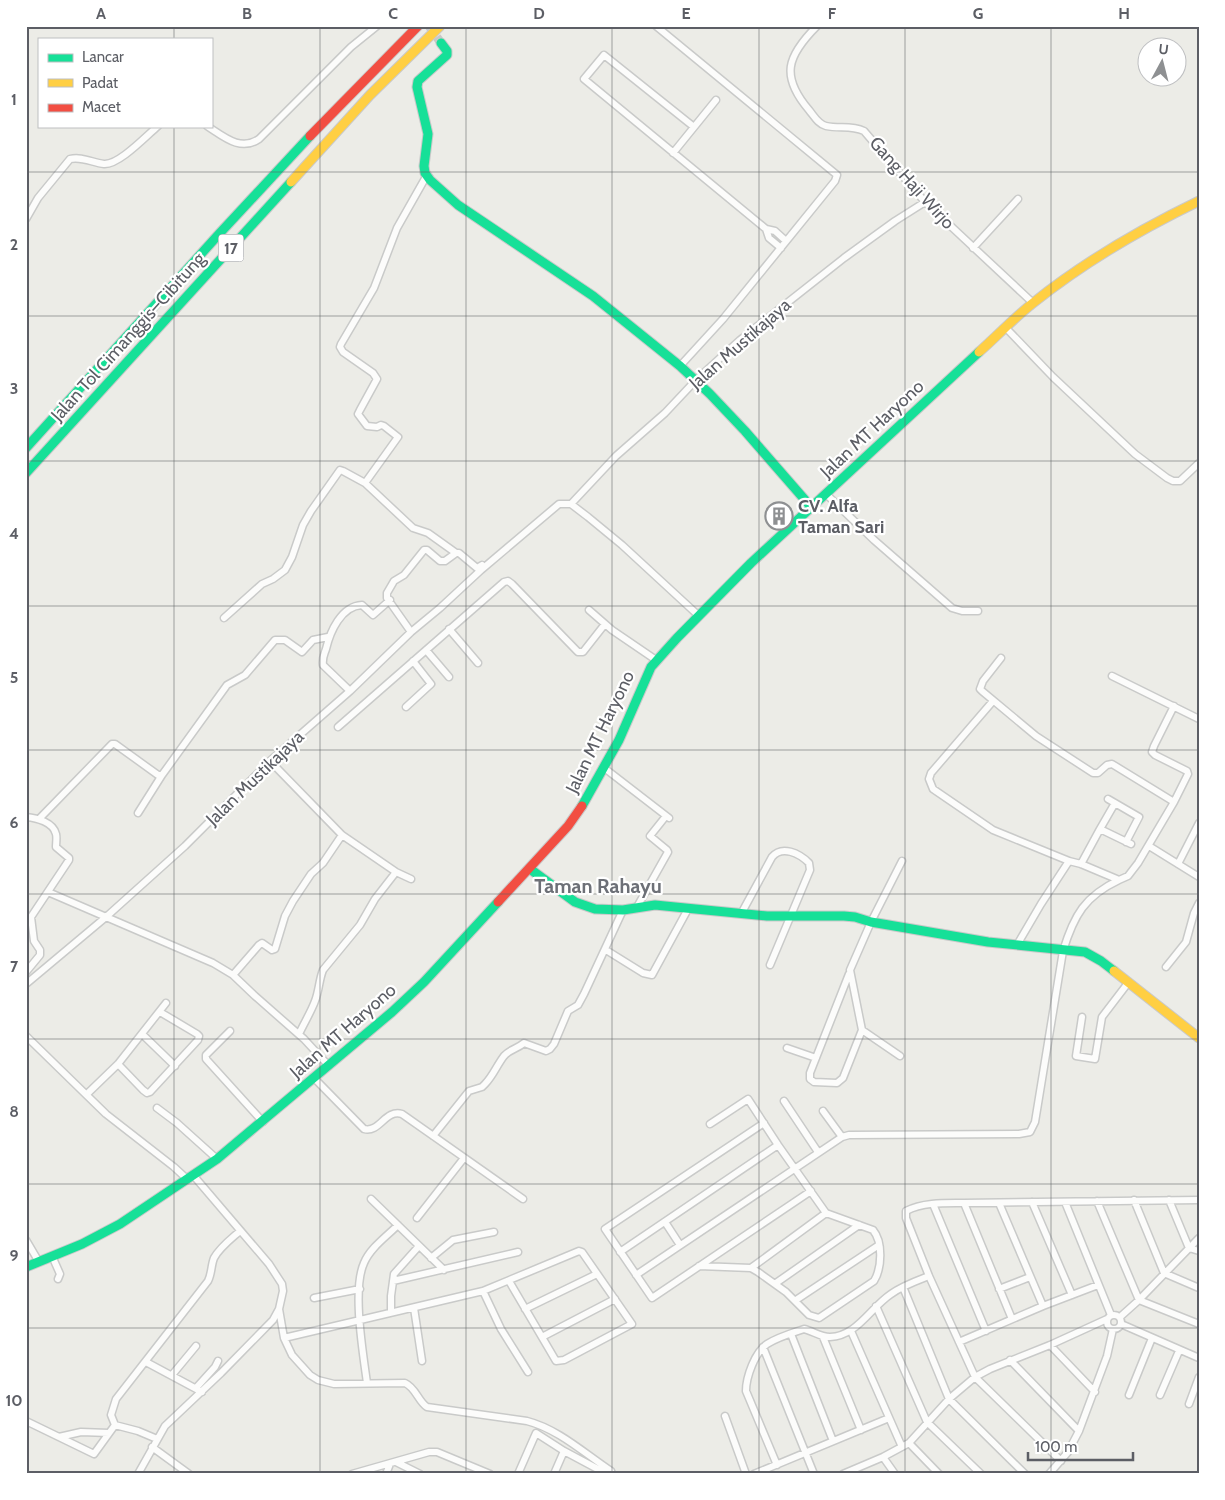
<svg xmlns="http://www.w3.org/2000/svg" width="1225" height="1500" viewBox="0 0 1225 1500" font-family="Cabin,sans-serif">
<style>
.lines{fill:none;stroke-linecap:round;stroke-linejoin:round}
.secondary-tunnel{stroke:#c8c8c6;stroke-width:9;stroke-dasharray:9 4.5;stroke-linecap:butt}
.street-casing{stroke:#c9cac9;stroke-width:9}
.fast-casing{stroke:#c9c9c9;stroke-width:11}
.slow-casing{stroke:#c9c9c9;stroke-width:11}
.jam-casing{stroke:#c9c9c9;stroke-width:11}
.street{stroke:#fcfcfb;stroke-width:6}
.fast{stroke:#16e098;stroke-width:9}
.slow{stroke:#ffcf43;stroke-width:9}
.jam{stroke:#f24e42;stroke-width:9}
.grid{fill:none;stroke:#5c5e65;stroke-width:1;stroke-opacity:0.55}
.labels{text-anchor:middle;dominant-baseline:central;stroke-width:4.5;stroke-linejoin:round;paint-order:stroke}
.shield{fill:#fff;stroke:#8d8e93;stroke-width:1}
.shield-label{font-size:16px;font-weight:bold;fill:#5c5e65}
.street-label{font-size:18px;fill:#5c5e65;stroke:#fff}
.poi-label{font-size:18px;font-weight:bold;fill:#5c5e65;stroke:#fff;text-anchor:start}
.quarter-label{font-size:20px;font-weight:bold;fill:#6d7077;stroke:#fff}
.neatline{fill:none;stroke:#5c5e65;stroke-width:2}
.grid-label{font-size:16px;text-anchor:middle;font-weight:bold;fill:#5c5e65}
</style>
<rect width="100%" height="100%" fill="#ecece7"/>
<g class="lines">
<!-- secondary-tunnel -->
<path class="secondary-tunnel" d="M429,26L441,43"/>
<!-- street casing -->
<g class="street-casing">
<path id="street" d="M656,26L837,175L835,181L723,319L680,366
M817,26C787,56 780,76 809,110C814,116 818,124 826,126C839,129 851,125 864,131L925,202L1033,303
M207,126C223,136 240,152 259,139L351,47L377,26
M694,127L604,55L584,79L766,229L775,231L786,241
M673,153L716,100
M26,219L38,198L70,159C82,156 93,163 104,164C119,165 146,136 158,126
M766,229L769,238L781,248
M973,248L1018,199
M1006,328L1053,377L1135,454L1167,478L1173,481H1180L1199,463
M365,483L398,437L384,426L381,425L377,427L367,426L358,414L360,410L377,379L373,373L343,352L340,347L341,344L374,288L397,228L427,175
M826,494L874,540L952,608L962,611H978
M571,504L616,456L665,413L696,380L740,340L844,258L895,221L925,202
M589,610L612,630L656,660
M224,618L262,584L273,579L285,570L292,557L303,525L311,511L340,470L343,471L365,483L413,528L428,533L456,553H459L477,568L482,565
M449,629L478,663
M411,632L387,598V593L394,581L404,575L424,550H427L440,561H445L456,553
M426,650L449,677
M1001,658L983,681L980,689L982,691L1036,736L1093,773H1098L1107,765L1112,764L1174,802
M1112,676L1199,719
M350,691L323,665C322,658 324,655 326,649C330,632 341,606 362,605L373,615L390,600
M993,701L931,773L929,779L933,789L993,830L1069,861
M406,707L431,684L413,661
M338,727L504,582L508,581L512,584L578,652H583L605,624
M270,761L342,835L396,872L411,879
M603,767L669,818
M1108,799L1139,817L1126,842
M138,813L162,775
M26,817C37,818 53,822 56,834C57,838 56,843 56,847L69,858V860L31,917L34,941L40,950V955L26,972
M40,818L112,744H115L158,775H162L227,685L245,675L275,640H285L302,652L313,640L328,637
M1100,829L1115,803
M1149,846L1199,877
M1081,864L1100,829L1131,844
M1178,864L1199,823
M48,892L213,963L233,975L255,996L304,1039L329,1066
M637,907L668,852L667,850L650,836L666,816
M741,914L772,857C782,845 799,853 809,863L810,870L770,965
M1017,945L1041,904L1069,861L1081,864L1119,880L1128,876L1138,863L1174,802L1188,774L1187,771L1155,755L1152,752L1154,746L1174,706
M606,950L643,973L652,975L688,909
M1166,967L1186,942L1194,913L1199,903
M849,974L810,1073V1079L814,1082L837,1083L843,1078L862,1030
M233,975L259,945L262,943L272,950L275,949L285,916L293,901L311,874L323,863L342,835
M26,984L106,917L185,846L270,761L350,691L411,632L440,608L481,570L559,504H571L588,517L622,545L699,616
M1082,1017L1076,1056L1095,1059L1102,1017L1128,983
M230,1031L206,1055V1059L263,1122
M142,1034L175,1066
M299,1034C304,1023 311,1012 315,1001C319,991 319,980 323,970L360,925L375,899L396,872
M26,1036L106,1114L174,1167L187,1179
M787,1048L816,1058
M900,1056L862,1030L850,970L871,922L902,861
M118,1064L143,1090L147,1093L150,1092L198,1040L199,1036L197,1034L160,1012
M314,1078L364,1129C380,1133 385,1109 402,1114L523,1199
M87,1094L118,1064L166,1003
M784,1101L818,1152
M157,1108L177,1123L217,1159
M823,1111L842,1137
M764,1123L605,1229L652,1298L811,1191
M710,1124L748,1099L778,1145L826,1213L751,1268
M433,1136L469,1091L482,1087L485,1084C493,1076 497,1065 504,1056C510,1049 517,1049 524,1043L546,1051L550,1049L554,1044L568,1011L578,1005L584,994L623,910
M193,1175L269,1264L282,1284L283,1291L279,1309L284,1338L292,1355L310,1375L318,1380L334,1384L405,1383C416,1388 418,1401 427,1407L527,1421C558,1429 584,1453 611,1471L612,1474
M371,1199L444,1270
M1134,1200L1164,1273L1199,1288
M1169,1200L1189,1248L1199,1251
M1097,1201L1139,1300L1199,1324
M1032,1202L1072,1295
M1065,1202L1111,1315
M964,1203L1012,1319
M999,1203L1043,1306
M933,1204L986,1331
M417,1218L464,1158
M665,1222L680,1245
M26,1240L39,1262
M620,1252L778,1145
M52,1256L60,1274L58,1279
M431,1258L453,1240L494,1232
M699,1266L751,1268L758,1272L786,1292L809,1315L819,1318L874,1281C882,1268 883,1242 873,1230L826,1213
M636,1275L842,1137L849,1135L1019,1134L1030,1132L1035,1122L1063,951C1074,915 1085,896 1119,880
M393,1281L518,1252
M776,1283L859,1225
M903,1287L949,1399L1025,1474
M999,1289L1030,1277
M483,1291L579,1251L582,1252L632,1324L564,1360L556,1361L509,1281
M314,1298L360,1289
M796,1300L879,1245
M876,1306L927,1422L981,1474
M414,1308L422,1361
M525,1309L597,1274
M391,1312V1296L394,1274L419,1246
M1107 1322a7 7 0 1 1 14 0a7 7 0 1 1-14 0Z
M1120,1317L1139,1300L1199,1238
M1121,1324L1199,1358
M851,1331L902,1447
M791,1334L833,1441
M542,1337L615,1299
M823,1337L861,1430
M284,1338L483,1291L501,1329L528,1372
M959,1342L1043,1306L1098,1285
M1050,1345L1095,1392
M763,1347L814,1474
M1010,1360L1079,1431
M146,1362L202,1392
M172,1375L196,1346
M367,1383C363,1353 352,1289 364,1263C370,1248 387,1236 398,1225
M196,1388L215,1367L218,1361
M1129,1395L1152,1338
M1160,1395L1179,1351
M1189,1404L1199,1377
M725,1416L746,1474
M26,1421L94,1454L115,1425L111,1415L116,1399L208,1281C212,1273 211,1265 214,1258C220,1247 231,1239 240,1231
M115,1425L138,1431L157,1439
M59,1437L81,1432L109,1433
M909,1443L939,1474
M152,1447L189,1474
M883,1457L895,1474
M1061,1461L975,1377L929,1276L906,1218V1211C923,1202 946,1203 964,1203L1199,1200
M396,1462L420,1474
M777,1465L746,1391C746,1377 755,1352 767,1344C778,1337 792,1333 804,1329C813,1331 820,1337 830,1337C857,1336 870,1308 891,1294C902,1286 916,1281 929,1276
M138,1474L165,1426L221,1373L273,1320L279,1309
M352,1474L429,1452H437L490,1474
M386,1474L390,1464
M518,1474L536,1433L564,1451L607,1474
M554,1474L564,1451
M754,1474L889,1418
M843,1474L883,1457L909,1443L949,1399L975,1377L990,1369L1050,1345L1107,1319
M1049,1474L1068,1452L1079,1431L1107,1356L1113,1329"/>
</g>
<!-- fast casing -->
<g class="fast-casing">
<path id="fast" d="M441,43L447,51V55L418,81L417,87L428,134L424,166L425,173L430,180L458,205L593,296L680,366L710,394L745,431L812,508
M26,448L219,234L310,136
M26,473L291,182
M582,806L619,740L651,667L677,638L751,563L979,352
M530,869L575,902L595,909L623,910L655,905L767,916H844L855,917L871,922L988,942L1085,952L1101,961L1114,971
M26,1267L82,1244L120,1224L217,1159L392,1012L424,982L498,902"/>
</g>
<!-- slow casing -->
<g class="slow-casing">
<path id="slow" d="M291,182L370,95L440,26
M979,352C997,336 1014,318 1033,303C1084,262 1141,229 1199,201
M1114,971L1199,1038"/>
</g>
<!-- jam casing -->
<g class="jam-casing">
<path id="jam" d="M310,136L418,26
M498,902L568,826L582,806"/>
</g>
<!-- street -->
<use href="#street" class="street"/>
<!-- fast -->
<use href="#fast" class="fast"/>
<!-- slow -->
<use href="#slow" class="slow"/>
<!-- jam -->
<use href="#jam" class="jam"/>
</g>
<!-- grid -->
<path class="grid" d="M174,26V39M320,26V1474M466,26V1474M612,26V1474M759,26V1474M905,26V1474M1051,26V1474M174,126V1474M26,172H1199M26,316H1199M26,461H1199M26,606H1199M26,750H1199M26,894H1199M26,1039H1199M26,1184H1199M26,1328H1199"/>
<!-- icons -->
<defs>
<g id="building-ring" transform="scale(1.4375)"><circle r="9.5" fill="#fff" stroke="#8e9092" stroke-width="1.5"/><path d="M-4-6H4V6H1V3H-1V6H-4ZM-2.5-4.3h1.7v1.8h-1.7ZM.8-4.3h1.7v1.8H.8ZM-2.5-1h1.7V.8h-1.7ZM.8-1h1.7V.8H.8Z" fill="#8e9092"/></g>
</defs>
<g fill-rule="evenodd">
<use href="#building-ring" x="779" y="516"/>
</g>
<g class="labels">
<!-- shield labels -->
<rect class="shield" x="218.5" y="234.5" width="25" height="27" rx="4"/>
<g class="shield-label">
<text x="231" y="248">17</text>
</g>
<!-- street labels -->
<g class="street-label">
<text transform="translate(912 183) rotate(48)">Gang Haji Wirjo</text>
<text transform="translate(128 337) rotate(-48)">Jalan Tol Cimanggis–Cibitung</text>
<text transform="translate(740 344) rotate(-41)">Jalan Mustikajaya</text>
<text transform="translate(872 429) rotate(-43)">Jalan MT Haryono</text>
<text transform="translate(600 732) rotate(-64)">Jalan MT Haryono</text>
<text transform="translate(255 778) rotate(-44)">Jalan Mustikajaya</text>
<text transform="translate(343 1031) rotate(-41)">Jalan MT Haryono</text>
</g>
<!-- poi labels -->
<g class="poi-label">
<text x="798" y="506">CV. Alfa<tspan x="798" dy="21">Taman Sari</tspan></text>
</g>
<!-- quarter labels -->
<g class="quarter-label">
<text x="598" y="886">Taman Rahayu</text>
</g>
</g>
<!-- border -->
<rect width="1225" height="1500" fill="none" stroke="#ffffff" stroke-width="55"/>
<!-- legend -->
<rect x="38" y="38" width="175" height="90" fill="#ffffff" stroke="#bebfc1"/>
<rect x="48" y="54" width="25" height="8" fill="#16e098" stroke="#bebfc1"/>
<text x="82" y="62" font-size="15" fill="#5c5e65">Lancar</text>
<rect x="48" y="79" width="25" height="8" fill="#ffcf43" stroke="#bebfc1"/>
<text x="82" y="88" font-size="15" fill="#5c5e65">Padat</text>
<rect x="48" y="104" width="25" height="8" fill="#f24e42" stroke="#bebfc1"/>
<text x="82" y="112" font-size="15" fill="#5c5e65">Macet</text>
<!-- north arrow -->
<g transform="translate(1162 62) rotate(7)"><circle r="24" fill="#ffffff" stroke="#bebfc1"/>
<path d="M0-4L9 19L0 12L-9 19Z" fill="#8e9092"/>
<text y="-8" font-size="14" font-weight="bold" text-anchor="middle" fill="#5c5e65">U</text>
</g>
<!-- scale -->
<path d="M1028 1452v8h105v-8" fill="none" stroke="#5c5e65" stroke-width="2.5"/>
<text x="1035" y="1452" font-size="15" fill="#5c5e65" stroke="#ffffff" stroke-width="4" paint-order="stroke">100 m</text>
<rect x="28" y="28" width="1170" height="1444" class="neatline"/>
<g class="grid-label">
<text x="101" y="19">A</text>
<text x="247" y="19">B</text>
<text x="393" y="19">C</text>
<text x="539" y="19">D</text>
<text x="686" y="19">E</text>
<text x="832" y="19">F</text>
<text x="978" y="19">G</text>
<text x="1124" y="19">H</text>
<text x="14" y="105">1</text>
<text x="14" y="250">2</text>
<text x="14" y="394">3</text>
<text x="14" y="539">4</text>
<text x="14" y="683">5</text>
<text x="14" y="828">6</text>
<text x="14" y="972">7</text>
<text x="14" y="1117">8</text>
<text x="14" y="1261">9</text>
<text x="14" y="1406">10</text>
</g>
</svg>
